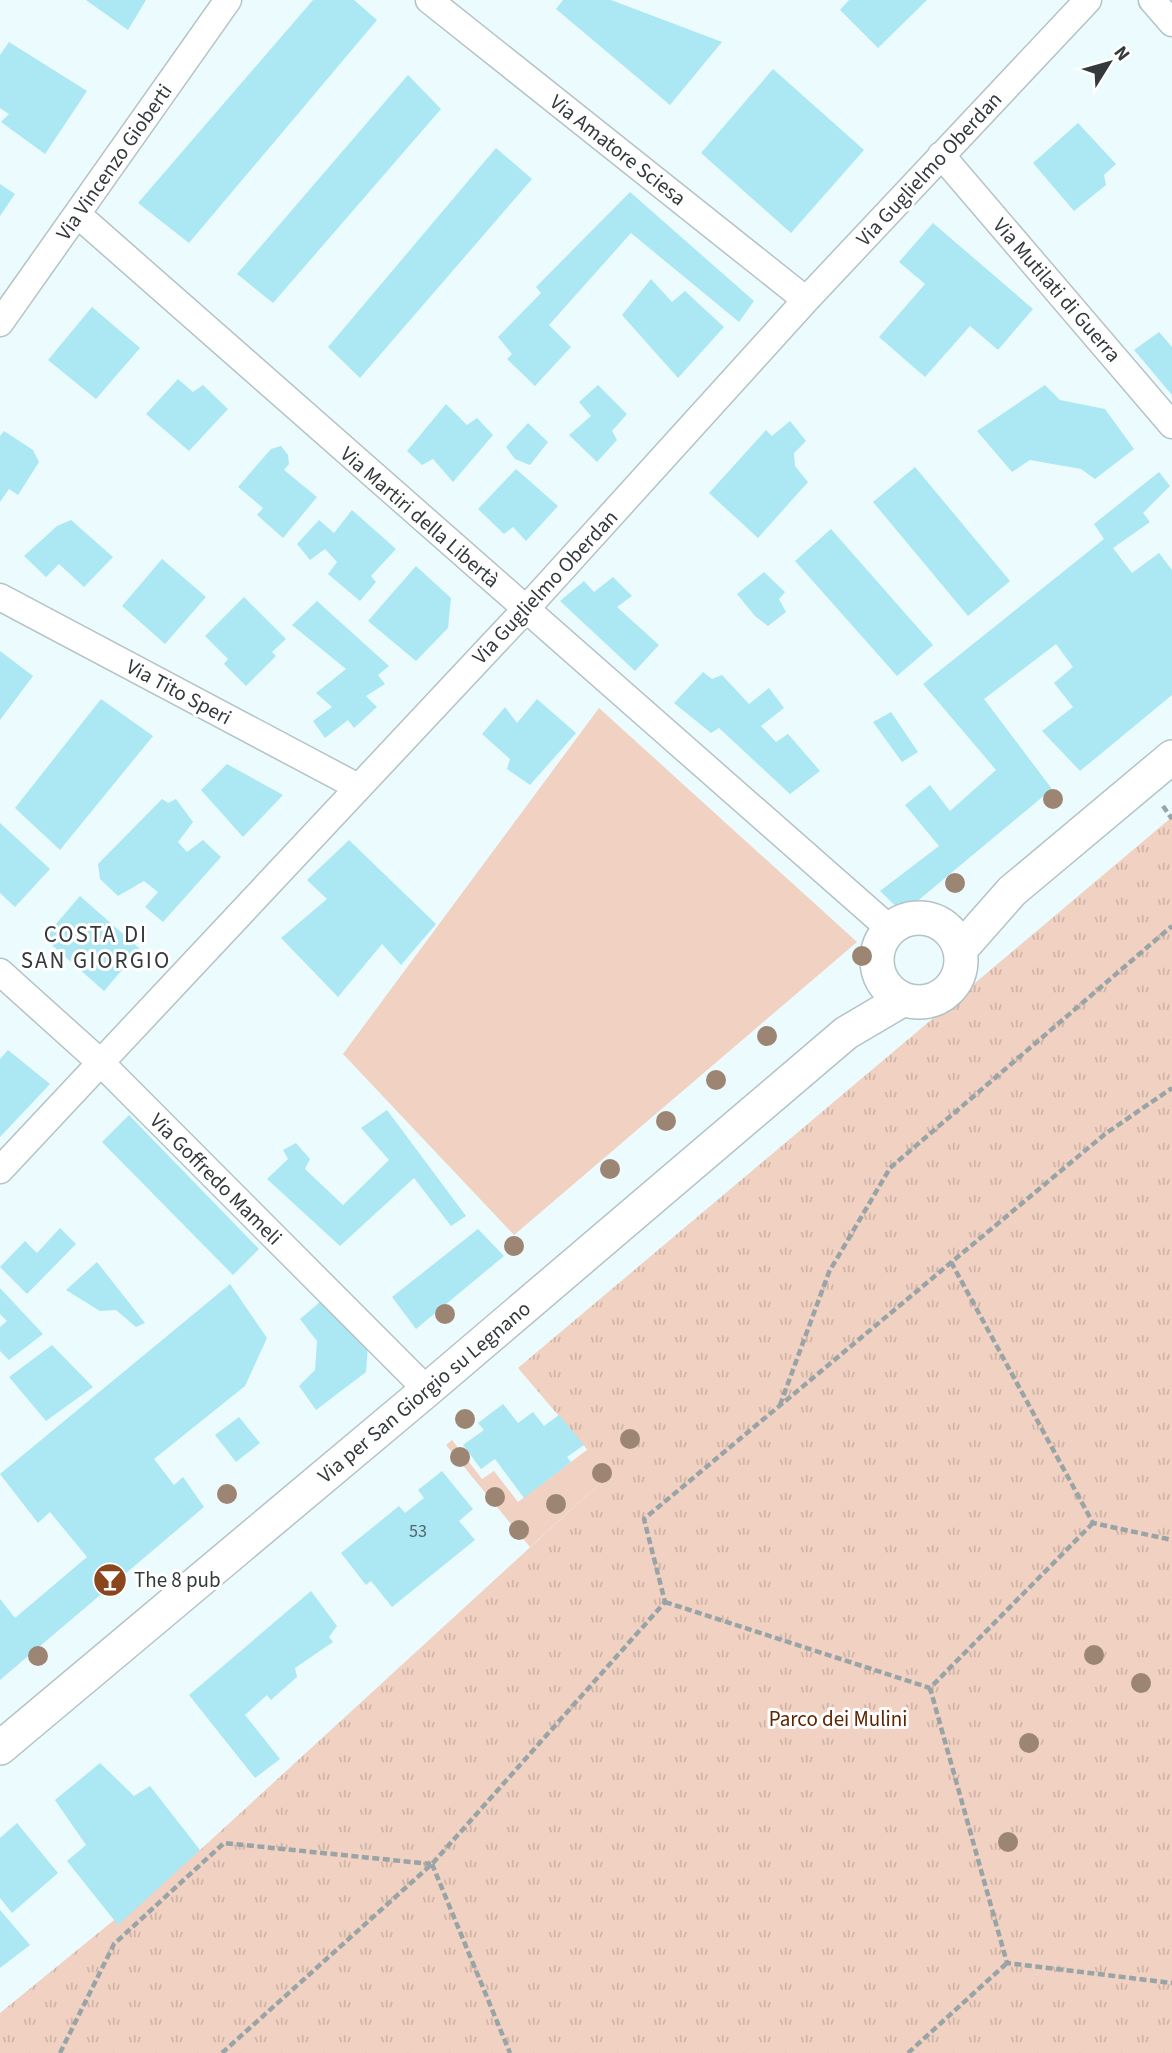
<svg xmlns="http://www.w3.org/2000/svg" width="1172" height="2053" viewBox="0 0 1172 2053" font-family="'Source Sans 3',sans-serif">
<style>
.grass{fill:#f1d1c1}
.park{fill:url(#park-tufts)}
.building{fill:#abe8f4}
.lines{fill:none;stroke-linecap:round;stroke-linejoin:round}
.minor-casing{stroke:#b3c3c6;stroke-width:29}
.tertiary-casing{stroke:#b3c3c6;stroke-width:36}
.path{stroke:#99a4a7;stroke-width:4.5;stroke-dasharray:7 3.5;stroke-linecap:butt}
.minor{stroke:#fff;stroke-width:26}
.tertiary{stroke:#fff;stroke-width:33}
.tree{fill:#9c8572}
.labels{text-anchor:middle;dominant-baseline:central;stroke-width:6;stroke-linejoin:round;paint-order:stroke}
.number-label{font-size:18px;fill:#52666a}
.street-label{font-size:21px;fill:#343a3c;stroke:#fff}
.poi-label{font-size:21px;fill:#343a3c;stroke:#fff;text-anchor:start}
.park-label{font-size:21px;fill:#5c2400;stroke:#fff}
.neighbourhood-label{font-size:23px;letter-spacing:2px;fill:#343a3c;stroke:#fff}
</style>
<defs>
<pattern id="park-tufts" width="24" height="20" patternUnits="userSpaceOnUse" patternTransform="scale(1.75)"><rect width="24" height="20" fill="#f1d1c1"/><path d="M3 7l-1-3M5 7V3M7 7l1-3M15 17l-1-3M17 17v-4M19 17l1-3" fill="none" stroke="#cfb4a7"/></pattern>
</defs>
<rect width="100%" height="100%" fill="#ebfbfe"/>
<!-- grass -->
<path class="grass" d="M599,708L857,942L514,1235L343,1054Z
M452,1440L482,1479L494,1471L518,1502L588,1449L609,1475L530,1547L446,1445Z"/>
<!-- park -->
<path class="park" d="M1172,817V2053H0V2013L200,1850L609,1475L518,1368Z"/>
<!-- building -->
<path class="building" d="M86,0H146L128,30Z
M313,0H354L377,20L189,243L138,203Z
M563,0H611L722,42L670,105L556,9Z
M849,0H927L878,48L840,10Z
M9,42L87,91L45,154L1,122L9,114L0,108V55Z
M773,69L864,150L791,233L701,153Z
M408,75L441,109L273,303L237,274Z
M1078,123L1116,164L1104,175L1106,185L1074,211L1033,163Z
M496,148L532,179L360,378L328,347Z
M0,184L15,194L0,216Z
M630,192L754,301L739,322L631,233L549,325L571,347L535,386L507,359L512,354L498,337L541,293L536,287Z
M933,223L1033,309L998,350L970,326L925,377L879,337L925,284L899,262Z
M651,279L672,302L685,291L724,327L678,378L622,315Z
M92,307L140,348L96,399L48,360Z
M1159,332L1172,347V395L1134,350Z
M178,379L193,392L203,385L228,409L189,451L146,414Z
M598,385L627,414L612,431L617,440L597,462L569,435L591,416L579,402Z
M1045,385L1060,400L1105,409L1134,449L1095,479L1081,469L1030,460L1012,472L977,431Z
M446,404L467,425L477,418L493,435L453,482L433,459L422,465L407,451Z
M790,421L806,441L794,453L795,466L808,482L758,538L709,493L766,430L772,436Z
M528,423L548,442L530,465L515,459L506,447Z
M4,431L33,450L39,462L18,495L9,489L0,502V436Z
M281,446L288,455L289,464L284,470L317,497L283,538L257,515L263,508L238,487L271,449Z
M915,467L1010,581L968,616L873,502Z
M516,469L558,506L526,541L513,527L504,534L478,509Z
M1159,472L1170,486L1143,513L1150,522L1113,548L1132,573L1159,553L1172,570V695L1080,771L1042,731L1073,707L1054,683L1073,667L1056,644L984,699L1052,789L903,913L880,891L939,846L905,805L930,785L950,811L996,770L923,684L1104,539L1094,524Z
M352,510L396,549L371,576L376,582L360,601L328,574L337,562L325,549L310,560L297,544L319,520L334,533Z
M71,520L113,557L84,587L59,564L46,577L24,556L57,526Z
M831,529L933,645L897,676L795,561Z
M162,559L206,597L165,644L122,606Z
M416,566L451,598L448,628L416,661L368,621Z
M764,572L785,592L779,599L786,612L768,626L755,616L737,594Z
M613,577L632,596L617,607L659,645L635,671L560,601L584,581L594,592Z
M244,597L286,639L272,652L276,656L246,686L224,664L228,659L205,636Z
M317,601L389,666L378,675L385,684L366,696L377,707L354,728L348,720L325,738L313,721L332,707L316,693L346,669L292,625Z
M0,651L33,676L0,720Z
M703,672L712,679L722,675L749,704L769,688L784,708L761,726L776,742L788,734L820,771L790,794L719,728L711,733L674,703Z
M101,699L153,736L60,850L15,808Z
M537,699L576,733L530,785L507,769L510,759L482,734L505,707L517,723Z
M891,712L918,752L902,762L873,722Z
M227,764L283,795L243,837L201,790Z
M162,799L168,803L176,799L193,822L178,842L187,852L203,840L221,857L163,922L145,907L158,892L144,881L118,896L100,879L98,864Z
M0,823L50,869L15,907L0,893Z
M349,840L436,924L401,965L382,944L338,997L281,938L327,899L307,880Z
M80,896L140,949L104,991L44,938Z
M8,1050L50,1084L0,1137V1059Z
M387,1110L466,1216L451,1226L414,1178L340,1246L267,1179L288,1159L283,1150L296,1143L310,1159L305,1169L343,1205L389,1160L361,1128Z
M129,1115L259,1249L233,1275L102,1142Z
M60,1228L76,1244L27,1294L0,1267L25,1241L37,1253Z
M478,1229L504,1256L416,1329L392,1297Z
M97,1262L145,1323L136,1327L116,1310L100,1311L66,1290Z
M230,1284L267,1338L245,1386L154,1459L174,1485L183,1477L204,1507L0,1680V1599L15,1618L87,1557L50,1512L38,1523L0,1474Z
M0,1288L43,1334L9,1360L0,1351V1327L7,1321L0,1314Z
M320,1302L368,1345L366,1372L316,1410L299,1386L315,1370L317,1341L300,1319Z
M52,1345L93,1387L46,1421L9,1377Z
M503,1404L518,1423L533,1412L544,1426L559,1415L584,1445L567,1457L571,1462L524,1498L495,1459L481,1469L463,1445L484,1430L478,1423Z
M239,1417L260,1443L236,1462L215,1435Z
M442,1471L473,1509L459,1521L475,1540L392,1607L371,1581L366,1585L341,1553L399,1506L405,1513L424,1498L418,1490Z
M311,1591L337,1626L329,1637L333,1642L295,1668L297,1677L271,1700L267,1695L245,1715L280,1759L255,1778L189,1695Z
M100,1763L134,1796L150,1786L200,1850L118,1925L67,1861L86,1845L55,1800Z
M17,1823L58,1873L12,1913L0,1898V1838Z
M0,1910L30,1945L0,1968Z"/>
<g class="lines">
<!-- minor casing -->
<g class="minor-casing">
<path id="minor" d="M429,0L806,300
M1152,0L1172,23
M941,155L1172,425
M77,214L890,929
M0,323L228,0
M0,597L358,787
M0,972L100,1062L427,1390
M0,1170L525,610L806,300L1088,0"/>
</g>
<!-- tertiary casing -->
<g class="tertiary-casing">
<path id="tertiary" d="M877 960a42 42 0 1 1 84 0a42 42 0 1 1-84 0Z
M960,950L1012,891L1172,757
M0,1748L427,1390L846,1033L902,1000"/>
</g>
<!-- path -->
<path class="path" d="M1163,806L1172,819
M937,1002L959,983
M951,1262L1093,1523L1172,1540
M780,1405L829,1272L890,1168L1172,926
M1093,1523L930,1688L1007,1963L1172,1983
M665,1602L930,1688
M432,1864L510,2053
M60,2053L114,1944L224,1843L431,1864
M222,2053L432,1864L665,1602L644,1519L1105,1134L1172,1088
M908,2053L1007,1963"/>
<!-- minor -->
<use href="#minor" class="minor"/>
<!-- tertiary -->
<use href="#tertiary" class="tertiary"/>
</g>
<!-- trees -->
<g class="tree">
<circle cx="1053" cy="799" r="10"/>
<circle cx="955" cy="883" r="10"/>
<circle cx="862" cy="956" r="10"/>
<circle cx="767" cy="1036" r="10"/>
<circle cx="716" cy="1080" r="10"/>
<circle cx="666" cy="1121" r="10"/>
<circle cx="610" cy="1169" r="10"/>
<circle cx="514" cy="1246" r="10"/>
<circle cx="445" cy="1314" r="10"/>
<circle cx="465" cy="1419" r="10"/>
<circle cx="630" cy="1439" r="10"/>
<circle cx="460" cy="1457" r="10"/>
<circle cx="602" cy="1473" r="10"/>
<circle cx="227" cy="1494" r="10"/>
<circle cx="495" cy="1497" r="10"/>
<circle cx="556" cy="1504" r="10"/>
<circle cx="519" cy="1530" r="10"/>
<circle cx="1094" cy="1655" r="10"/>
<circle cx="38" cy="1656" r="10"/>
<circle cx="1141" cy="1683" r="10"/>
<circle cx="1029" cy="1743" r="10"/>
<circle cx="1008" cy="1842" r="10"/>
</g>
<!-- icons -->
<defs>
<g id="bar-disc" transform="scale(1.75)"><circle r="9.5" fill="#8b461e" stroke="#fff"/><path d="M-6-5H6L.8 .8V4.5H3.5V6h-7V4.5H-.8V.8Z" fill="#fff"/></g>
</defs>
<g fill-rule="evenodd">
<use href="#bar-disc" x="110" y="1580"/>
</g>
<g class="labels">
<!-- number labels -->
<g class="number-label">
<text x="418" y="1531">53</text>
</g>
<!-- street labels -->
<g class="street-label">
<text transform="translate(618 150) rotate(38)">Via Amatore Sciesa</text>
<text transform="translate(114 162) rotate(-55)">Via Vincenzo Gioberti</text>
<text transform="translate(929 169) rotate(-47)">Via Guglielmo Oberdan</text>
<text transform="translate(1057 290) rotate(49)">Via Mutilati di Guerra</text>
<text transform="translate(420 517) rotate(41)">Via Martiri della Libertà</text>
<text transform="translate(545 587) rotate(-47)">Via Guglielmo Oberdan</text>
<text transform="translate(179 692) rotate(28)">Via Tito Speri</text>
<text transform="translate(216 1179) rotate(45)">Via Goffredo Mameli</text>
<text transform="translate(424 1392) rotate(-40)">Via per San Giorgio su Legnano</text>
</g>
<!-- poi labels -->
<g class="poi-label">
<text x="134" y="1580">The 8 pub</text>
</g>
<!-- park labels -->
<g class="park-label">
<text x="838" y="1719">Parco dei Mulini</text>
</g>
<!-- neighbourhood labels -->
<g class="neighbourhood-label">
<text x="96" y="934">COSTA DI<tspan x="96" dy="26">SAN GIORGIO</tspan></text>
</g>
</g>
<!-- north arrow -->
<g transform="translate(1109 63) rotate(53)" stroke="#ffffff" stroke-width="5" paint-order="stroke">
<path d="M0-5L12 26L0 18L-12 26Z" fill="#343a3c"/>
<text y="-10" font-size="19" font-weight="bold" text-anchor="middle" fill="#343a3c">N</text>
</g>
</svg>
